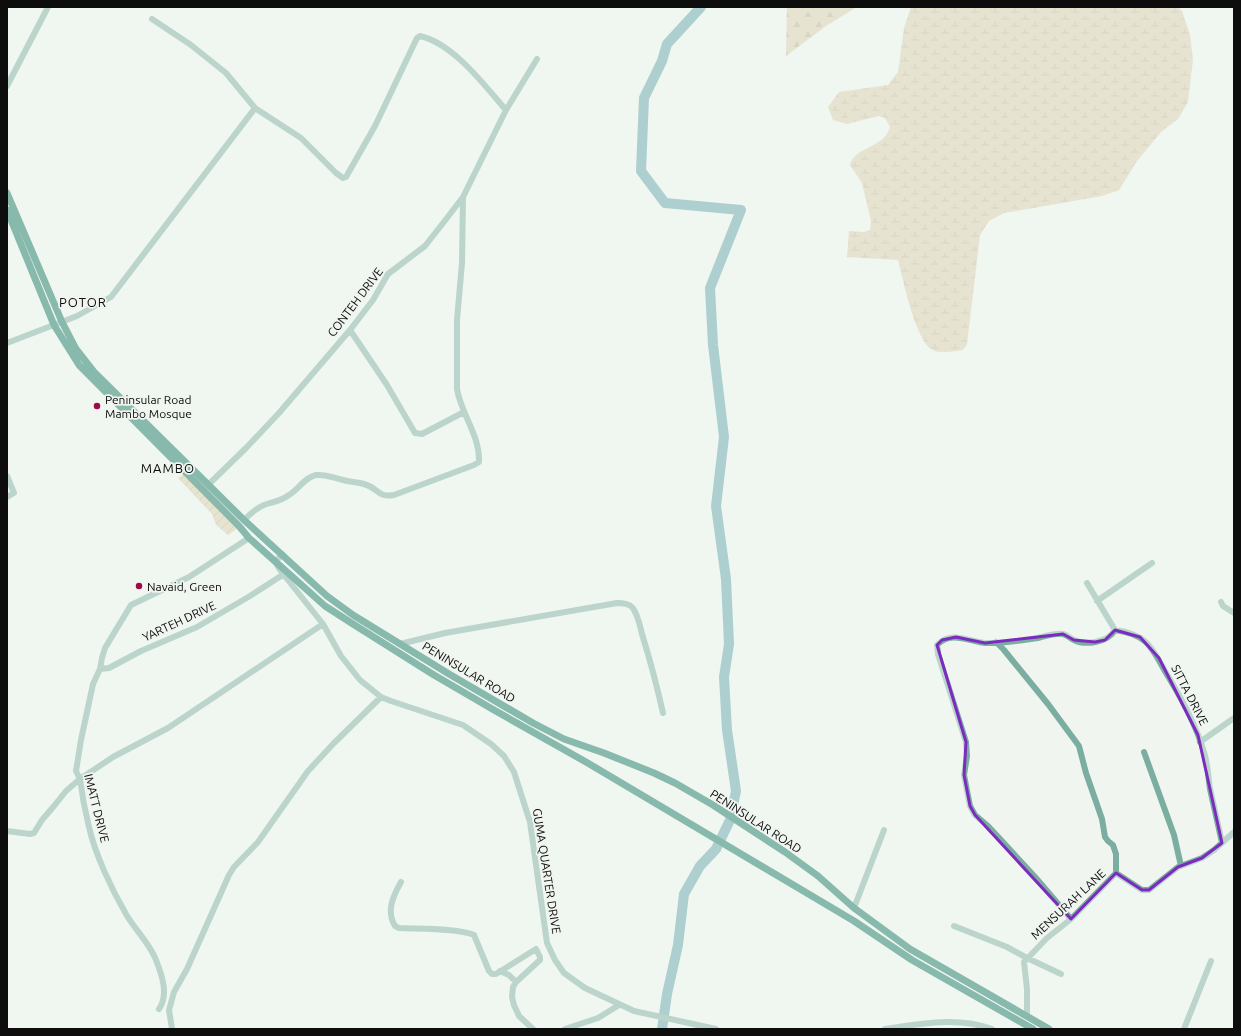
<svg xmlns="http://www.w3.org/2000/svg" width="1241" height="1036" viewBox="0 0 1241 1036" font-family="Ubuntu,sans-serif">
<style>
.forest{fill:url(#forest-firs)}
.wetland{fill:url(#wetland-marsh)}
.garden{fill:url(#garden-furrows)}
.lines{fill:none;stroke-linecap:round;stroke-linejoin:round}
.river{stroke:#5ca1a8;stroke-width:10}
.minor{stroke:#7baea0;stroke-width:6}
.major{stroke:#0a6f5c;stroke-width:7}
.marked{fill:none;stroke:#7b2cbf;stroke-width:3;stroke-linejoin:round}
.poi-dot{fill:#a0084c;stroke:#f0f5f0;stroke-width:1.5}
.labels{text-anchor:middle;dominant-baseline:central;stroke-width:3.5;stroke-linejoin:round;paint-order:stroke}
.street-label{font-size:12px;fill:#0c0d0c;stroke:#f0f5f0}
.poi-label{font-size:12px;fill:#0c0d0c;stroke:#f0f5f0;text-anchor:start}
.neighbourhood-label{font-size:13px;letter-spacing:1px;fill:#0c0d0c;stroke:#f0f5f0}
</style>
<defs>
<pattern id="forest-firs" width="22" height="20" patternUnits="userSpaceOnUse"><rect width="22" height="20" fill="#d9ccab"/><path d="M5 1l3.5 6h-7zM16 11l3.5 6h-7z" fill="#b9ae92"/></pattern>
<pattern id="wetland-marsh" width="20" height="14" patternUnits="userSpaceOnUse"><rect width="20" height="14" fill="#d9ccab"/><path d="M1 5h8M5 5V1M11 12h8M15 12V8" fill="none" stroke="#b9ae92"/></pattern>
<pattern id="garden-furrows" width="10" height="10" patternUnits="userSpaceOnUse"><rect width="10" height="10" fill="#d9ccab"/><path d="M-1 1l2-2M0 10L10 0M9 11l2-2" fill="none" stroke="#b9ae92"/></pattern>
</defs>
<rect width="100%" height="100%" fill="#f0f5f0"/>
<!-- forest -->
<path class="forest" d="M787,7H857L826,26L786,56Z"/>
<!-- wetland -->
<path class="wetland" d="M911,7H1178L1182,11L1190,35L1193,59L1188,102L1178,119L1162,131L1137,161L1119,190L1102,196L1004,213L989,221L980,235L967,344L963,350C956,351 942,353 935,351C916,346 903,278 898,260L847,257L849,231L864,232L870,230L871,221L862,183L850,165C855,146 885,148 890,127L885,118L879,116L847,124L833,120L828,107L839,92L888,85L898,72L904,28Z"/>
<!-- garden -->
<path class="garden" d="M186,472L241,526L228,535L216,525L212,514L178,478Z"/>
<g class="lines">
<!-- river -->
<path class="river" d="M662,1029L667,994L678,945L684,894L700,866L716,849L730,820L736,791L727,730L724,677L729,644L726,579L716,506L724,437L713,345L710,288L741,210L665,203L641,171L644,98L662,61L667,44L701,7"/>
<!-- minor -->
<path class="minor" d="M7,86L48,7
M255,108L301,138L336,173L343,178L346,177L375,126L417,38L420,36C454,44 484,85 506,110
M350,330L387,385L415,433L422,434L464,412
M7,343L77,316L111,297L255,108L226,73L191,45L152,19
M7,476L14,493L7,497
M208,485L246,448L279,413L350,330L373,300L388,274L425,246L447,218L463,197L506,110L537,59
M244,520C250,514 256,508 264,505C273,502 281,501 289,495C298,490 305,477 316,475C326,474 334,478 343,480C350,482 357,482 364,484C379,488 377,498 394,495L474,465L479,462C480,435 461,414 457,389V320L462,263L463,197
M282,554L276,561L277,565L280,570L323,624L341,656L360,680L381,697L391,701L463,725L491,744L504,756L514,772L530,822L547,943L555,960L564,973L585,988L634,1011L716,1029
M1097,601L1152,563
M1221,602L1223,606L1234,613
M1115,630C1151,635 1152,650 1169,678C1183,701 1196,725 1204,752C1208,764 1208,777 1210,789C1214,807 1218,824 1222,843
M996,642L1004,650L1048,704L1079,746L1086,773L1102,819L1105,837L1108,841L1113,845L1116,854V873
M400,644L445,633L617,603C622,603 629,604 632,607C638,614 640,626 642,634C650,660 657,686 663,713
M100,669L109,668L141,651L197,627L250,596L284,574
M1200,742L1234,718
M1144,752L1174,835L1181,866
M7,831L30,834L34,833L42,820L54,806L66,791L80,779L113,757L168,728L323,624
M1116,873L1142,890H1149L1178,867L1202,858L1214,850L1234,832
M401,882C393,896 386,911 395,926L399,928C416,929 460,928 474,935L489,971L492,974H496L536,949L540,957V960L516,982L513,987L512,997L514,1005L519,1016L533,1029
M854,908L884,830
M1071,919L1036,878L988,826L975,815L970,806L964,775L967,756L966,742L938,654L937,645C951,630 970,642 986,643C1003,644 1022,640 1038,638C1046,636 1055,633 1063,634C1067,635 1070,638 1074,640C1086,646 1108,642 1115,630L1087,583
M954,926L1007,947L1027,958L1061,974
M500,971L509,975L516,982
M159,1009C169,995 162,975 156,960C149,942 135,930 126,914C112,890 95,854 89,827C85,811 82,795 80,779L76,771L81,740L93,684L100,669L102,658L105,648L131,605L189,577L249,538
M1027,1016V989L1024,962L1047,938L1071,919L1116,873
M172,1029L169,1010L174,992L187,969L229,875L234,867L258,842L308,771L334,743L381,697
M565,1029L598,1018L619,1005
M885,1029C920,1024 957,1016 992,1029
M1184,1029L1211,961"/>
<!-- major -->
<path class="major" d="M7,193L62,322L76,349L94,372L244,520L327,596L353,615L449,674L533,723L564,739L604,753L654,773L675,783L713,805L785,852L818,876L854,908L910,949L1049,1029
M7,210L54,325L79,365L239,526L249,538L325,606L353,624L434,675L494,710L586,762L854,921L912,960L1033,1029"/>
</g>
<!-- marked area -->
<path d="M0 0H1241V1036H0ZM1115,630L1140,637L1159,658L1198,735L1222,843L1202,858L1178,867L1149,890H1142L1116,873L1071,919L975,815L970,806L964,775L966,742L937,645L942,640L956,637L985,643L1063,634L1074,640L1095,642L1105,640Z" fill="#f0f5f0" fill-opacity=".55" fill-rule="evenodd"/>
<path class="marked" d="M1115,630L1140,637L1159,658L1198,735L1222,843L1202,858L1178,867L1149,890H1142L1116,873L1071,919L975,815L970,806L964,775L966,742L937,645L942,640L956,637L985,643L1063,634L1074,640L1095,642L1105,640Z"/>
<!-- markers -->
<g class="poi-dot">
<circle cx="97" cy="406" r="4"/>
<circle cx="139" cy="586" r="4"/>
</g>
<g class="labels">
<!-- street labels -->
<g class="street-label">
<text transform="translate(355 302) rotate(-53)">CONTEH DRIVE</text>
<text transform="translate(179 621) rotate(-25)">YARTEH DRIVE</text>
<text transform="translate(469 672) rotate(31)">PENINSULAR ROAD</text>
<text transform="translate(1190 695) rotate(63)">SITTA DRIVE</text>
<text transform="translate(97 808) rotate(76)">IMATT DRIVE</text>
<text transform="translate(756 821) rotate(33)">PENINSULAR ROAD</text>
<text transform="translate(547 871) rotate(81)">GUMA QUARTER DRIVE</text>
<text transform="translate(1068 904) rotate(-43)">MENSURAH LANE</text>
</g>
<!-- poi labels -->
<g class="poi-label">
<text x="105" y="399">Peninsular Road<tspan x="105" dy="14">Mambo Mosque</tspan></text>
<text x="147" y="586">Navaid, Green</text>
</g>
<!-- neighbourhood labels -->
<g class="neighbourhood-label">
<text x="83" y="302">POTOR</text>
<text x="168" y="468">MAMBO</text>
</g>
</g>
<!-- border -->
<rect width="1241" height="1036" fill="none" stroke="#0c0d0c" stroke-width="16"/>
</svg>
